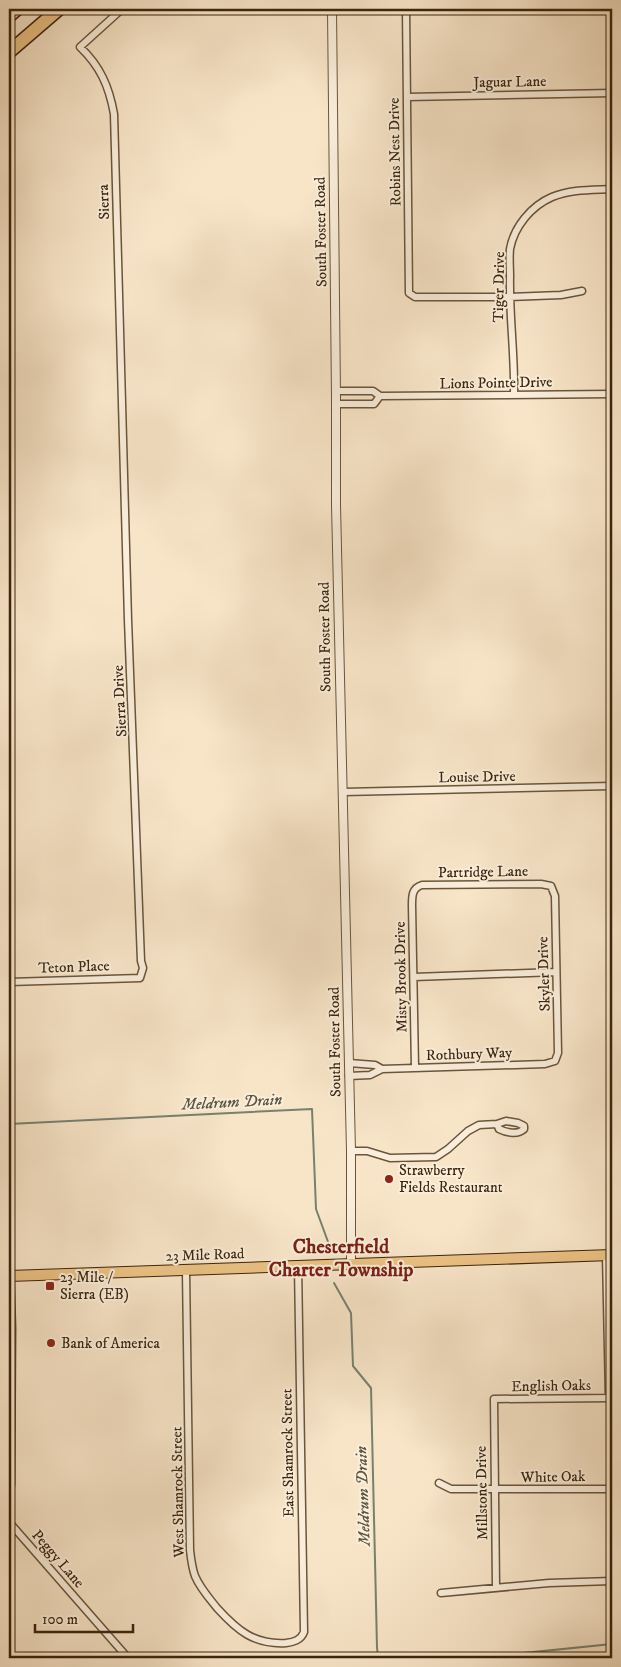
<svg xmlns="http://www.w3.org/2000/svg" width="621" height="1667" viewBox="0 0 621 1667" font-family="'IM FELL DW Pica',serif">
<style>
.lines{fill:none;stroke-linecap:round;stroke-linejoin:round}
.stream{stroke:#768170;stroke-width:2}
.minor-casing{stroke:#6a553c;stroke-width:9}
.tertiary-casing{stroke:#6a553c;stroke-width:10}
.primary-casing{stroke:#3b250d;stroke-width:12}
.motorway-casing{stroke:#3b250d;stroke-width:15}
.minor{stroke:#faeedb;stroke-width:6}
.tertiary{stroke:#faeedb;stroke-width:8}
.primary{stroke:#ecc284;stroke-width:10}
.motorway{stroke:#ecc284;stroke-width:12}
.poi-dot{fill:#8f2418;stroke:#faeedb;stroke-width:2}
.labels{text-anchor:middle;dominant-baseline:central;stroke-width:4;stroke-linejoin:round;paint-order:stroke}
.street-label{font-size:15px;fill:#3b250d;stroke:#faeedb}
.poi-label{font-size:15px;fill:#3b250d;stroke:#faeedb;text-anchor:start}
.water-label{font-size:16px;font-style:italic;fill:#59533f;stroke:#faeedb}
.district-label{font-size:20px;font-weight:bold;fill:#7a1f14;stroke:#faeedb}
</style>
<rect width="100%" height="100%" fill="#f8e5c8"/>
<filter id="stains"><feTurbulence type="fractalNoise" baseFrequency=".004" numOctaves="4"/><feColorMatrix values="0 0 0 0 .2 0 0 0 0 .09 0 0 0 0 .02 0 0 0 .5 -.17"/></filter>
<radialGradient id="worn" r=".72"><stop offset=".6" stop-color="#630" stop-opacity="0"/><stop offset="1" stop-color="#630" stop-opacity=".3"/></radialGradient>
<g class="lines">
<!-- stream -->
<path class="stream" d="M9,1124L312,1109L316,1209L331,1250
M334,1283L351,1313L353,1366L371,1388L377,1647L378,1658
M475,1658L612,1644"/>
<!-- minor casing -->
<g class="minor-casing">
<path id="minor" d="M406,9L409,293L415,297H509L561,295L582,291
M407,97L612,93
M336,391H373L380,396L374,404H336
M514,395C515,355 509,316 510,276C510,268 509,258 510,249C514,227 531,206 552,197C571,189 592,190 612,189
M380,396L612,394
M343,792L612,786
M414,977L556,972
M9,982L140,978L143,968L141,961L128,620L114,114C109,86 100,66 80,47L122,9
M349,1063L375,1065L382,1069L370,1075L349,1076
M382,1069L545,1064L555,1061L558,1053L555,896L551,886L541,884L422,885C412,888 412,896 412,905L415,1068
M351,1151H367L390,1158L436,1157L448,1149L468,1131L479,1125L497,1124L506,1121L518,1123L524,1126V1129C518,1135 507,1133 499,1129L497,1124
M9,1232L12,1328L11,1484L9,1500
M606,1255L609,1398
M186,1271L190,1550C191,1559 192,1568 195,1576C200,1588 209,1598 217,1608C237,1630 254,1645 286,1643C294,1642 301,1640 304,1632L298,1266
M439,1483L451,1489H612
M9,1522L128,1658
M496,1587L494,1399L612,1398
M441,1593L549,1583L612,1581"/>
</g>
<!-- tertiary casing -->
<g class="tertiary-casing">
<path id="tertiary" d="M332,9L336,397V505L351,1151V1264"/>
</g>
<!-- primary casing -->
<g class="primary-casing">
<path id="primary" d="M9,1276L612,1255"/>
</g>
<!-- motorway casing -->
<g class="motorway-casing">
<path id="motorway" d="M9,16L17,9
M9,52L59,9"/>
</g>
<!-- minor -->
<use href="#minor" class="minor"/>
<!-- tertiary -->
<use href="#tertiary" class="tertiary"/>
<!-- primary -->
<use href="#primary" class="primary"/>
<!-- motorway -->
<use href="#motorway" class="motorway"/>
</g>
<!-- markers -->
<g class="poi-dot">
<circle cx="389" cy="1179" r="5"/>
<rect x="45" y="1281" width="10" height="10" rx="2.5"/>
<circle cx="51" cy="1343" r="5"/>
</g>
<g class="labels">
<!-- street labels -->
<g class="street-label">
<text transform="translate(510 82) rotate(-1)">Jaguar Lane</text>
<text transform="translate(395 152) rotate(-91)">Robins Nest Drive</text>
<text transform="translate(104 202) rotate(-92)">Sierra</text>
<text transform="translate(321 232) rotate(-91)">South Foster Road</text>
<text transform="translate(499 287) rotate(-89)">Tiger Drive</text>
<text transform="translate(496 383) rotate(-1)">Lions Pointe Drive</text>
<text transform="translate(325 637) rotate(-91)">South Foster Road</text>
<text transform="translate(120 701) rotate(-93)">Sierra Drive</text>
<text transform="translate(477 777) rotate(-1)">Louise Drive</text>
<text transform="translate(483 872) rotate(-1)">Partridge Lane</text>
<text transform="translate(74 967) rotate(-2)">Teton Place</text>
<text transform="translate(544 974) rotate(-92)">Skyler Drive</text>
<text transform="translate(401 977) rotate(-91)">Misty Brook Drive</text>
<text transform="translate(335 1042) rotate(-91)">South Foster Road</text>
<text transform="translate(469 1054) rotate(-2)">Rothbury Way</text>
<text transform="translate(205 1255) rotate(-2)">23 Mile Road</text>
<text transform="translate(551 1386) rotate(-1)">English Oaks</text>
<text transform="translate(288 1453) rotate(-91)">East Shamrock Street</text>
<text transform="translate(553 1477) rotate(-1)">White Oak</text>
<text transform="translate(178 1492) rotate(-91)">West Shamrock Street</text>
<text transform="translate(482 1493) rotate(-91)">Millstone Drive</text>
<text transform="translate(58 1559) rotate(49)">Peggy Lane</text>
</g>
<!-- poi labels -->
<g class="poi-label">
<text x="399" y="1170">Strawberry<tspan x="399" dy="17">Fields Restaurant</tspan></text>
<text x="60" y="1277">23 Mile /<tspan x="60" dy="17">Sierra (EB)</tspan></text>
<text x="61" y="1343">Bank of America</text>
</g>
<!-- water labels -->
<g class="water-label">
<text transform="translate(232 1102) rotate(-3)">Meldrum Drain</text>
<text transform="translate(363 1496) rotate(-92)">Meldrum Drain</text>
</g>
<!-- district labels -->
<g class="district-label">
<text x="341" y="1247">Chesterfield<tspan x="341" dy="23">Charter Township</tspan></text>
</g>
</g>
<!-- margin -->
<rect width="621" height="1667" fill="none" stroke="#f8e5c8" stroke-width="30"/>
<rect x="10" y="10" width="601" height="1647" fill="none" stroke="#3b250d" stroke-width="2.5"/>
<rect x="15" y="15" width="591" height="1637" fill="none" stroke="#3b250d"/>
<!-- scale -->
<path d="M35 1624v8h98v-8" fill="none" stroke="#3b250d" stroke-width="2.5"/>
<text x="42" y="1624" font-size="15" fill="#3b250d" stroke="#faeedb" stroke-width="4" paint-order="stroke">100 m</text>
<rect width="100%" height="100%" filter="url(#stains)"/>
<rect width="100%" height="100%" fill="url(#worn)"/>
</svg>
